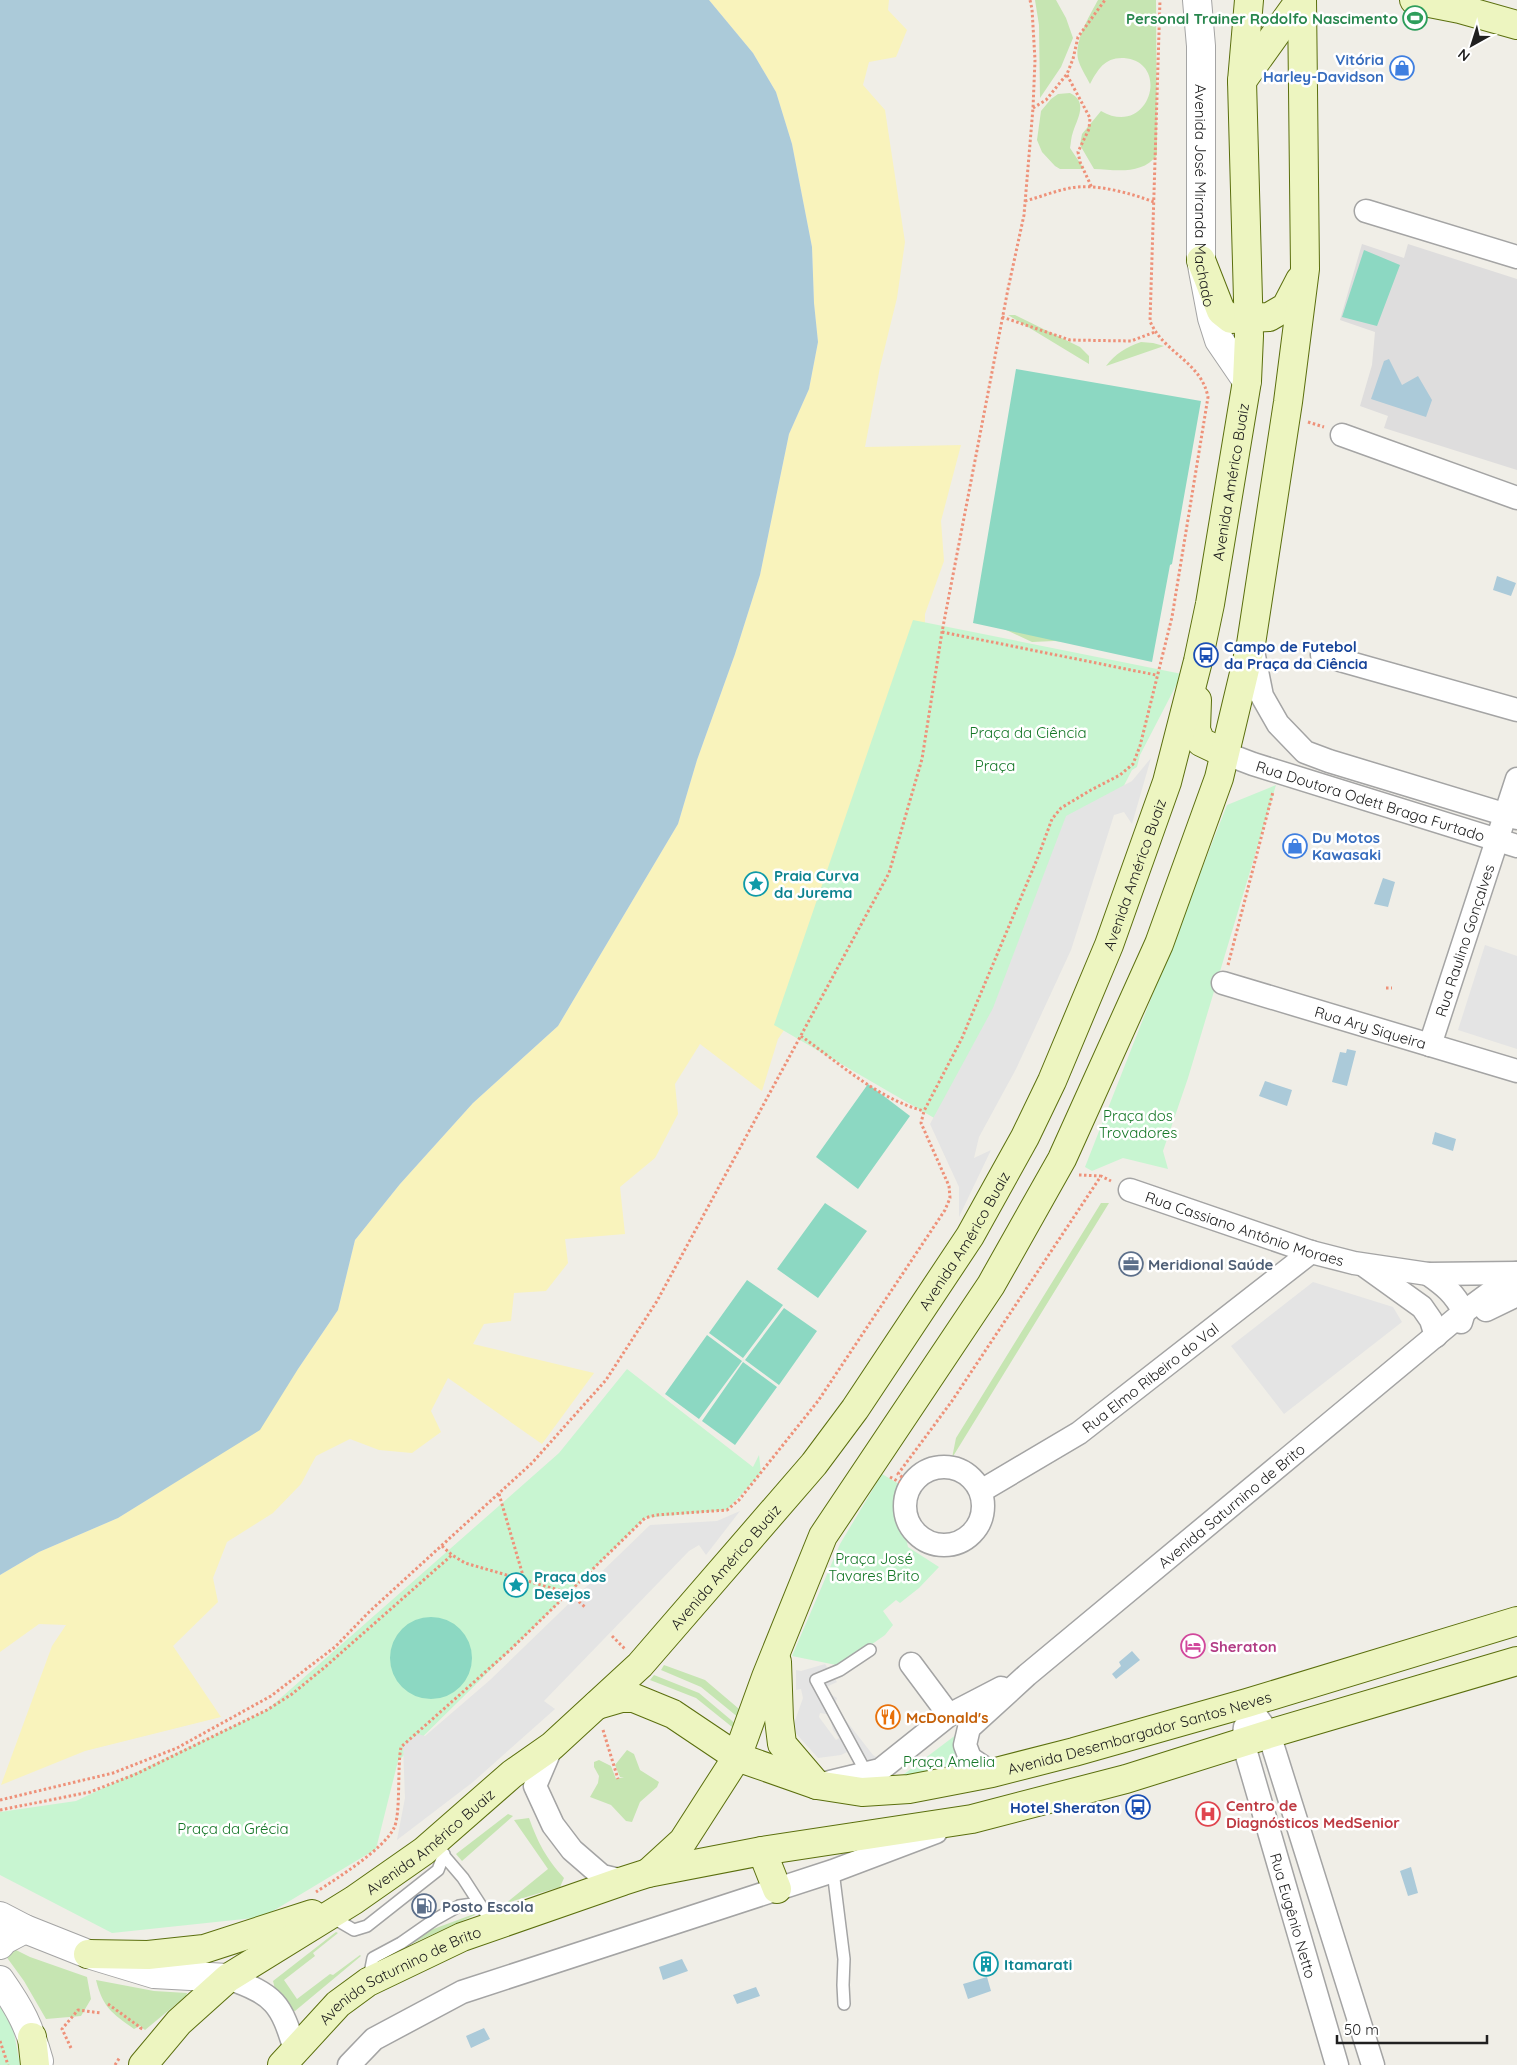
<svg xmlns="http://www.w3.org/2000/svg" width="1517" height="2065" viewBox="0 0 1517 2065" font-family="Quicksand,sans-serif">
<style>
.residential{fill:#dedddd}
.grass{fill:#c6e5b2}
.sand{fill:#f9f3bc}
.park{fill:#c8f5d1}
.pitch{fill:#8cd8c2}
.parking{fill:#e4e4e4}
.water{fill:#abcad9}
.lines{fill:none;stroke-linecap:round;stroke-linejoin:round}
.service-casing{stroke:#a4a4a4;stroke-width:14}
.minor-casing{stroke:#a4a4a4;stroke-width:25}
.tertiary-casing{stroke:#a4a4a4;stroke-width:30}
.secondary-casing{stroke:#5b6f0e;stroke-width:30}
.path{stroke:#ee9179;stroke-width:3;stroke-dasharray:2.5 2.5;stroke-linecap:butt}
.service{stroke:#fff;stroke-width:11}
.minor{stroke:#fff;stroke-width:22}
.tertiary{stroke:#fff;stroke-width:28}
.secondary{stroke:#edf5c0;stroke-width:28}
.labels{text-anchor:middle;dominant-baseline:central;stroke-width:5;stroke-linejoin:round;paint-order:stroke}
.leisure-label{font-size:15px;font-weight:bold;fill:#27864d;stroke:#fff;text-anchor:end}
.shop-label{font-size:15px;font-weight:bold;fill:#366cbe;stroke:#fff;text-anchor:end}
.street-label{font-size:15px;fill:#202020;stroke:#fff}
.transit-label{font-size:15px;font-weight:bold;fill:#164399;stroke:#fff;text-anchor:start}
.park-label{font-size:15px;fill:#157727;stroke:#fff}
.culture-label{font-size:15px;font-weight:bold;fill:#0d838f;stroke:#fff;text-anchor:start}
.service-label{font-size:15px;font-weight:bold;fill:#4e5e75;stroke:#fff;text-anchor:start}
.hotel-label{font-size:15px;font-weight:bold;fill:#b23c85;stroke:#fff;text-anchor:start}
.food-label{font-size:15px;font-weight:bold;fill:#c56008;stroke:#fff;text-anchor:start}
.health-label{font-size:15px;font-weight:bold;fill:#be3a42;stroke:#fff;text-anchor:start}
</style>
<rect width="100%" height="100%" fill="#f0eee7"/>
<!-- residential -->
<path class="residential" d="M1362,244L1404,258L1408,244L1517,279V470L1384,428L1388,416L1360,406L1372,365L1375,332L1340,320Z"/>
<!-- grass -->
<path class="grass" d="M1035,0H1056L1066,18L1073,38L1061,67L1040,98L1039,25Z
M1098,0H1156L1157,155C1142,175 1117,170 1094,169L1080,145L1082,134L1101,111C1149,139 1172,62 1124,58C1105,57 1098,69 1090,84C1086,76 1080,67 1078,59C1074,41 1090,15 1098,0Z
M1070,93C1088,102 1078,117 1073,132C1071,137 1071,143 1070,148L1084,169H1060L1055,166L1042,152L1037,140L1041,111L1051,99L1058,94Z
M1008,315H1015L1080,347L1089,356V364Z
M1141,342L1153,343L1164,346L1106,366C1115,354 1126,347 1141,342Z
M1002,628L1070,642L1054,641L1032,642Z
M1101,1203H1109L952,1458L956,1438Z
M664,1665L705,1680L745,1714L739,1718L701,1687L661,1670Z
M654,1675L699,1693L737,1725V1731L696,1698L650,1680Z
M627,1750L634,1754L640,1770L659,1782L657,1787L640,1802L632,1822L626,1821L611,1805L590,1797L598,1783L599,1776L594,1767V1762L599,1760L611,1766L616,1779L624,1777H620L615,1765Z
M508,1814L513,1816L462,1861L456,1854Z
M529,1818C538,1843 546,1858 564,1878L560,1887L506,1903L548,1869L514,1820Z
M474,1914L475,1915L396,1951L428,1931Z
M336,1932L338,1933L313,1953L315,1956L284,1980L297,1999L330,1974L333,1975L360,1955L361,1956L295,2011L289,2010L283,1996L275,1989L273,1981Z
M4,1944L30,1957L87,1977L91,1999L81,2016L46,2019L24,1981L0,1948Z
M96,1980L154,1991L187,1993L186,1996L145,2030L140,2026L134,2029C112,2013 103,2008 96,1980Z"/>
<!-- sand -->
<path class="sand" d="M709,0H889L888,10L907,30L896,57L869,62L863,85L885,110L905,242L897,298L880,367L865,447L961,445L941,521L944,561L925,614L924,673L806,998L778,1039L762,1091L700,1044L675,1084L678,1114L655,1158L620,1187L625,1234L565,1239L568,1263L546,1291L514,1293L511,1321L484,1324L473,1344L594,1373L542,1444L448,1378L431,1411L441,1432L412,1453L379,1450L350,1439L316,1456L301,1484L273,1513L227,1542L213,1578L218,1602L173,1646L221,1717L85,1751L1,1785L52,1646L66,1625L39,1624L0,1652V1575L39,1552L118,1518L193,1471L298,1369L338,1310L355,1240L400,1184L473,1103L558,1026L678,824L697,760L735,654L760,575L789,434L809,389L818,342L814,303L812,247L792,144L776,92L753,53Z"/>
<!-- park -->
<path class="park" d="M913,620L1182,674L1140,755L1137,767L1132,770L948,1126L774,1025Z
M1276,785L1188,1078L1163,1151L1168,1169L1123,1158L1092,1171L1085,1167L1227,805Z
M627,1369L753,1467L759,1455L761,1473L727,1510L645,1518L398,1761L376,1849L263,1917L112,1933L0,1875V1812L76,1801L267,1710L559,1453Z
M882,1474L904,1487L899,1507L908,1547L939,1567L919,1588L900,1603L896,1600L883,1611L893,1625L885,1635L841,1666L792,1656L840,1544Z
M965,1728L985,1775L887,1787Z
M0,2007L12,2022L20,2065H0Z"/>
<!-- pitch -->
<path class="pitch" d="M1364,250L1400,265L1377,326L1342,317Z
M1016,369L1201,401L1172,564L1170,565L1152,662L973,623Z
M868,1084L910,1116L858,1189L816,1157Z
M825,1203L867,1231L818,1298L777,1269Z
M747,1280L783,1305L743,1358L709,1333Z
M784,1308L817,1331L779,1385L745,1360Z
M707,1335L742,1361L699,1419L665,1394Z
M743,1362L777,1387L735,1445L702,1421Z
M390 1658a41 41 0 1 1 82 0a41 41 0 1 1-82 0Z"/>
<!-- parking -->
<path class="parking" d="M1151,758L1132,824L1124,812L1114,815L1071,950L1016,1069L979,1137L974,1158L991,1150L959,1217V1187L930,1124L993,1008L1066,816L1132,781Z
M1485,945L1517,956V1049L1458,1030Z
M1313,1282L1393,1307L1402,1322L1284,1414L1231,1346Z
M740,1511L706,1555L699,1545L689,1551L544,1701L555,1709L473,1782L397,1840L405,1798L403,1746L418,1734L425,1736L490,1680L650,1525L717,1521Z
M825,1664L837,1682L822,1689L837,1698L831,1715L820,1713L819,1717L836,1740L839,1738L833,1730L830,1717L844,1718L873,1755L878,1758L860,1769L852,1753L847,1752L841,1755L818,1758L792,1729L803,1698L801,1689L796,1690V1670L801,1671Z"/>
<!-- water -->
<path class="water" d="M0,0H709L753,53L776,92L792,144L812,247L814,303L818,342L809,389L789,434L760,575L735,654L697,760L678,824L558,1026L473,1103L400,1184L355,1240L338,1310L298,1369L260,1430L118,1518L39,1552L0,1575Z
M1389,359L1402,385L1418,376L1432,400L1426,417L1371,399L1384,361Z
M1497,576L1516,583L1511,596L1493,590Z
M1383,878L1395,882L1388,907L1374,904Z
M1347,1049L1356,1051L1347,1086L1332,1082L1340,1052L1346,1053Z
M1265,1081L1292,1090L1287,1106L1259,1096Z
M1435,1132L1456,1139L1453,1151L1432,1144Z
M1132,1651L1140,1660L1116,1679L1112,1674L1121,1666L1119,1662Z
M1411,1867L1418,1893L1408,1896L1400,1871Z
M682,1959L688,1971L663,1980L659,1967Z
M987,1977L991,1991L968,1999L963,1984Z
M756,1987L760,1996L737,2004L733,1995Z
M484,2028L490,2039L471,2048L466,2036Z"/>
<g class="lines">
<!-- service casing -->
<g class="service-casing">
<path id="service" d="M867,1774L816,1680L840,1670L870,1650
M439,1850L463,1878L494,1926
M833,1871L844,1959L843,1985L844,2004
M330,1916L354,1930L367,1926L438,1870L444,1854
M375,1979L371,1968L373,1958L401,1943L434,1920L459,1906L479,1903"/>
</g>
<!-- minor casing -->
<g class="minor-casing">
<g id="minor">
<path d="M1366,211L1517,257"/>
<path d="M1342,435L1517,498"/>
<path d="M1252,646L1262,696L1278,724L1305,752L1329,761L1517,818"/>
<path d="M1322,655L1517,710"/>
<path id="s1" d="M1224,753L1253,764L1517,846"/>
<path id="s2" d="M1223,983L1517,1071"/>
<path id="s3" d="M1430,1045L1517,779"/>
<path id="s4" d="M1130,1190L1311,1252L1354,1263L1428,1274L1517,1273"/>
<path d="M1365,1266L1422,1307L1431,1320L1436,1336"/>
<path d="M1428,1274C1445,1286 1454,1293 1464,1312L1461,1322"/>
<path d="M1486,1310L1517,1295"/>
<circle cx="944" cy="1506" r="39"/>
<path id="s5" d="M981,1491L1079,1433L1311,1252"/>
<path d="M911,1664L949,1715"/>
<path d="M1247,1703L1269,1734L1373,2065"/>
<path id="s6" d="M1245,1727L1243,1742L1337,2065"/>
<path d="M552,1746L535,1786L553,1825L572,1850L602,1876L623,1881"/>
<path id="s7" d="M992,1773L970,1758L965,1745L969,1728L1027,1675L1464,1312L1517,1273"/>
<path d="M826,1783L880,1770L949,1715L1001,1688"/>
<path d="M228,1978C275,1995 281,2003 295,2050"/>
<path d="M349,2065L374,2039L462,1992L833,1871L936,1832"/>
</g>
</g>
<!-- tertiary casing -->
<g class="tertiary-casing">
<g id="tertiary">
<path id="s8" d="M1197,0L1201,46V260L1212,318L1219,340L1247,381"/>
<path d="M0,1916L25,1929L88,1954L154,1974L228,1978"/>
<path d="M0,1945L4,1940L25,1929"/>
<path d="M0,1980C21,2010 29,2026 39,2061"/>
</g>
</g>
<!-- secondary casing -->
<g class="secondary-casing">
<g id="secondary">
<path d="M1414,0L1460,9L1517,25"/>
<path d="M1242,81L1300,0"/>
<path d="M1201,260L1221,311L1231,319L1269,317L1286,307L1300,280"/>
<path d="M1197,700L1196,730L1201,742L1224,753"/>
<path d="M777,1662L779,1719L782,1744L817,1785"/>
<path id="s9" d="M597,1705L621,1698H634L673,1714L737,1757L817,1785L862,1792L909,1789L992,1773L1074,1752L1247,1703L1517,1621"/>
<path d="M762,1851L777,1889"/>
<path d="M648,1873L683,1841L737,1757L766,1677L823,1536L991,1285L1062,1159L1159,944L1219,778L1251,644L1288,402L1305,269L1302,0"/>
<path d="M88,1954L148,1955L204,1949L312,1914"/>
<path d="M32,2037L35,2065"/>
<path id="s10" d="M143,2065L179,2022L228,1978L354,1900L424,1851L512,1774L552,1746L640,1665L814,1464L855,1409L970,1236L1025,1137L1052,1081L1109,945L1167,782L1198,661L1210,604L1247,381L1249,336L1242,81L1249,0"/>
<path id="s11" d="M282,2065L338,2004L368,1982L462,1937L623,1881L648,1873L762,1851L972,1819L1126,1779L1269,1734L1517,1661"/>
</g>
</g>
<!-- path -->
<path class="path" d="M1067,75L1090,118L1089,129L1078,152L1080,162L1092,188
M1033,108L1046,100L1067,74L1073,59L1078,37L1105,0
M1025,201C1040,197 1055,191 1070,188C1095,183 1130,193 1154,202
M1002,317L1070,340L1131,341L1155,332
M1308,422L1324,427
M942,632L1156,675
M1228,965L1273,792
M1386,988H1392
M801,1036C839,1063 878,1099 924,1111
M1079,1175L1100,1176
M975,1471C948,1459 928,1458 906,1480L898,1474L952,1401L1101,1176L1111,1181
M890,1477L909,1487
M499,1494L524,1579
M442,1546L452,1555L465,1563L569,1593L585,1607
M612,1636L625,1649
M603,1730L618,1779
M0,1800L113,1773L177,1748L271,1696L335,1647L370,1611L532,1463L606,1380L657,1301L889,873L922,759L942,632L1008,289L1024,215L1033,108L1035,60L1032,9L1030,0
M0,1810L90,1792L136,1774L267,1710L292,1694L325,1667L452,1555
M316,1892C336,1879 384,1849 394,1828C401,1814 397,1767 401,1747L510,1650L645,1518L656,1515L727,1510L739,1500L818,1401L945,1210L950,1198L949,1186L921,1123L924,1111L962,1038L1038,857L1052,819L1061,808L1091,790L1120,775L1133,764L1140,746L1172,617L1208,397C1201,361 1163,353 1150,321L1160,0
M108,2004L141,2028L140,2030
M0,2041L8,2065
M71,2048L62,2029L78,2010L101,2013
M115,2065L120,2057"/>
<!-- service -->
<use href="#service" class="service"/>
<!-- minor -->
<use href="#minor" class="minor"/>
<!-- tertiary -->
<use href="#tertiary" class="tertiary"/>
<!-- secondary -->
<use href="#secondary" class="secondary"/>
</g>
<!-- icons -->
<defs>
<g id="stadium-ring" transform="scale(1.25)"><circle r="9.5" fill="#fff" stroke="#2e9e5b" stroke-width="1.5"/><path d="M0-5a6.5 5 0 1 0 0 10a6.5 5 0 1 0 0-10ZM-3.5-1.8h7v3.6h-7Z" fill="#2e9e5b"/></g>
<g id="shop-ring" transform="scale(1.25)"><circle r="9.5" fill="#fff" stroke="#3f7fe0" stroke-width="1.5"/><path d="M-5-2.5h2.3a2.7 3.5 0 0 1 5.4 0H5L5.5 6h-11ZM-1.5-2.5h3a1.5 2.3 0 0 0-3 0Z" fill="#3f7fe0"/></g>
<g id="bus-ring" transform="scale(1.25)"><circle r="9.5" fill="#fff" stroke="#1a4fb4" stroke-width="1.5"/><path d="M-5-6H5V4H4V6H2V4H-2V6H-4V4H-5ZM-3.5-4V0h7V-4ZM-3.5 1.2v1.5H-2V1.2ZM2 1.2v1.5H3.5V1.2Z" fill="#1a4fb4"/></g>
<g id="sight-ring" transform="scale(1.25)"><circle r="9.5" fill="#fff" stroke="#0f9aa8" stroke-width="1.5"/><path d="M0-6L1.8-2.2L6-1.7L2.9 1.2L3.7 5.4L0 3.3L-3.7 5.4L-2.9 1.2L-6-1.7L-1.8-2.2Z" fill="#0f9aa8"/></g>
<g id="office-ring" transform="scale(1.25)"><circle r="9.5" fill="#fff" stroke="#5c6f8a" stroke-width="1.5"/><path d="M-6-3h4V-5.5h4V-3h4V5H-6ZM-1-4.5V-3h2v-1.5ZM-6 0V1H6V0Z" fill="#5c6f8a"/></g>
<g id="hotel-ring" transform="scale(1.25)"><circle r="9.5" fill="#fff" stroke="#d1479c" stroke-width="1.5"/><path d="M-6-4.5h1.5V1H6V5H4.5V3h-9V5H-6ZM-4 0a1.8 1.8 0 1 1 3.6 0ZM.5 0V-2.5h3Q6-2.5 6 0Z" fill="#d1479c"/></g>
<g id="restaurant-ring" transform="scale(1.25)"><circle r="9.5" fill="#fff" stroke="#e8710a" stroke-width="1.5"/><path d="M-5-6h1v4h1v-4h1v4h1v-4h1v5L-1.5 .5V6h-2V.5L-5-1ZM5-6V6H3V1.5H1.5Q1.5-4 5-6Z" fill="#e8710a"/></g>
<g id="hospital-ring" transform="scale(1.25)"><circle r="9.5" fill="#fff" stroke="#e0444e" stroke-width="1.5"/><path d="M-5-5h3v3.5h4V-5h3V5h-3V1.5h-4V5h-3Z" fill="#e0444e"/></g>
<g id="fuel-ring" transform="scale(1.25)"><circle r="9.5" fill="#fff" stroke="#5c6f8a" stroke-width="1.5"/><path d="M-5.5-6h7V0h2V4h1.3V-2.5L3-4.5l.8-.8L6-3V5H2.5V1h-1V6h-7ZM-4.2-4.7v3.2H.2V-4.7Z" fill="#5c6f8a"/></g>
<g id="building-ring" transform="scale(1.25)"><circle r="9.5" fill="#fff" stroke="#0f9aa8" stroke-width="1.5"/><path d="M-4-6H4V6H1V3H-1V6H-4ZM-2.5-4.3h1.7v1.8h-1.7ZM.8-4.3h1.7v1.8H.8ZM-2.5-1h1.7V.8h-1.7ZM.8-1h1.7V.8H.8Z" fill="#0f9aa8"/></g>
</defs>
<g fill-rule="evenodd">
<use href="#stadium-ring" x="1415" y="18"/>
<use href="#shop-ring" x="1402" y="68"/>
<use href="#bus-ring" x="1206" y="655"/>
<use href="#shop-ring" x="1295" y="846"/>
<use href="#sight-ring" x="756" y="884"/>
<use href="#office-ring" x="1131" y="1264"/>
<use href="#sight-ring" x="516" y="1585"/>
<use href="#hotel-ring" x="1193" y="1646"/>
<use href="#restaurant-ring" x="888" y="1717"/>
<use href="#bus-ring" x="1138" y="1807"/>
<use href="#hospital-ring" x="1208" y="1814"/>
<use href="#fuel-ring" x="424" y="1906"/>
<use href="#building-ring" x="986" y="1964"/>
</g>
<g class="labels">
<!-- leisure labels -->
<g class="leisure-label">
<text x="1398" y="18">Personal Trainer Rodolfo Nascimento</text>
</g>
<!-- shop labels -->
<g class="shop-label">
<text x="1384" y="59">Vitória<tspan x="1384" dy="17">Harley-Davidson</tspan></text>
<text x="1312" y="837" text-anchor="start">Du Motos<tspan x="1312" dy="17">Kawasaki</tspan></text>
</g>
<!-- street labels -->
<g class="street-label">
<text stroke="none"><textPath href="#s8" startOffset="196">Avenida José Miranda Machado</textPath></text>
<text stroke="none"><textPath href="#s10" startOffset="1986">Avenida Américo Buaiz</textPath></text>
<text stroke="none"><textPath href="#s1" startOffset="154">Rua Doutora Odett Braga Furtado</textPath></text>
<text stroke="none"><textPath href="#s10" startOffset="1581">Avenida Américo Buaiz</textPath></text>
<text stroke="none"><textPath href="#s3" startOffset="110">Rua Raulino Gonçalves</textPath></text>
<text stroke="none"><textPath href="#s2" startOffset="154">Rua Ary Siqueira</textPath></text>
<text stroke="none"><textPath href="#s4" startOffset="121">Rua Cassiano Antônio Moraes</textPath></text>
<text stroke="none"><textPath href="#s10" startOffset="1176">Avenida Américo Buaiz</textPath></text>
<text stroke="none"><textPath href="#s5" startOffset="204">Rua Elmo Ribeiro do Val</textPath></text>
<text stroke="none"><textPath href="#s7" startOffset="402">Avenida Saturnino de Brito</textPath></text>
<text stroke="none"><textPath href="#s10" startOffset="771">Avenida Américo Buaiz</textPath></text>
<text stroke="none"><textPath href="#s9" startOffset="572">Avenida Desembargador Santos Neves</textPath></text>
<text stroke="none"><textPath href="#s10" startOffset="366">Avenida Américo Buaiz</textPath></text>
<text stroke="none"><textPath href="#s6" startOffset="196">Rua Eugênio Netto</textPath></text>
<text stroke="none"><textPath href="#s11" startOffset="151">Avenida Saturnino de Brito</textPath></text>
</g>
<!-- transit labels -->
<g class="transit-label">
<text x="1224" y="646">Campo de Futebol<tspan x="1224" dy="17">da Praça da Ciência</tspan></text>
<text x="1120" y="1807" text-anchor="end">Hotel Sheraton</text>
</g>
<!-- park labels -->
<g class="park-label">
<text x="1028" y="732">Praça da Ciência</text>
<text x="995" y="765">Praça</text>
<text x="1138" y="1115">Praça dos<tspan x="1138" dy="17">Trovadores</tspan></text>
<text x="874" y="1558">Praça José<tspan x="874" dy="17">Tavares Brito</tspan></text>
<text x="949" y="1761">Praça Amelia</text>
<text x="233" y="1828">Praça da Grécia</text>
</g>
<!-- culture labels -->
<g class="culture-label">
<text x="774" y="875">Praia Curva<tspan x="774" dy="17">da Jurema</tspan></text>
<text x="534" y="1576">Praça dos<tspan x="534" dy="17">Desejos</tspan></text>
<text x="1004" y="1964">Itamarati</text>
</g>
<!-- service labels -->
<g class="service-label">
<text x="1148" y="1264">Meridional Saúde</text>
<text x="442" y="1906">Posto Escola</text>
</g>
<!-- hotel labels -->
<g class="hotel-label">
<text x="1210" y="1646">Sheraton</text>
</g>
<!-- food labels -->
<g class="food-label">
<text x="906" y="1717">McDonald's</text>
</g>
<!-- health labels -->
<g class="health-label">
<text x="1226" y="1805">Centro de<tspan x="1226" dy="17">Diagnósticos MedSenior</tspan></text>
</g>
</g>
<!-- north arrow -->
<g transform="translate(1472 45) rotate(219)" stroke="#ffffff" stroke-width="4" paint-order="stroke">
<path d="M0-4L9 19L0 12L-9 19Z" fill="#202020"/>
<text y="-8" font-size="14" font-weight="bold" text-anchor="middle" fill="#202020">N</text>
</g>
<!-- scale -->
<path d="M1337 2035v8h150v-8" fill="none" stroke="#202020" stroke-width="2.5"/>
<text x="1344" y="2035" font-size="15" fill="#202020" stroke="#ffffff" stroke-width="4" paint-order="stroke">50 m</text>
</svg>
